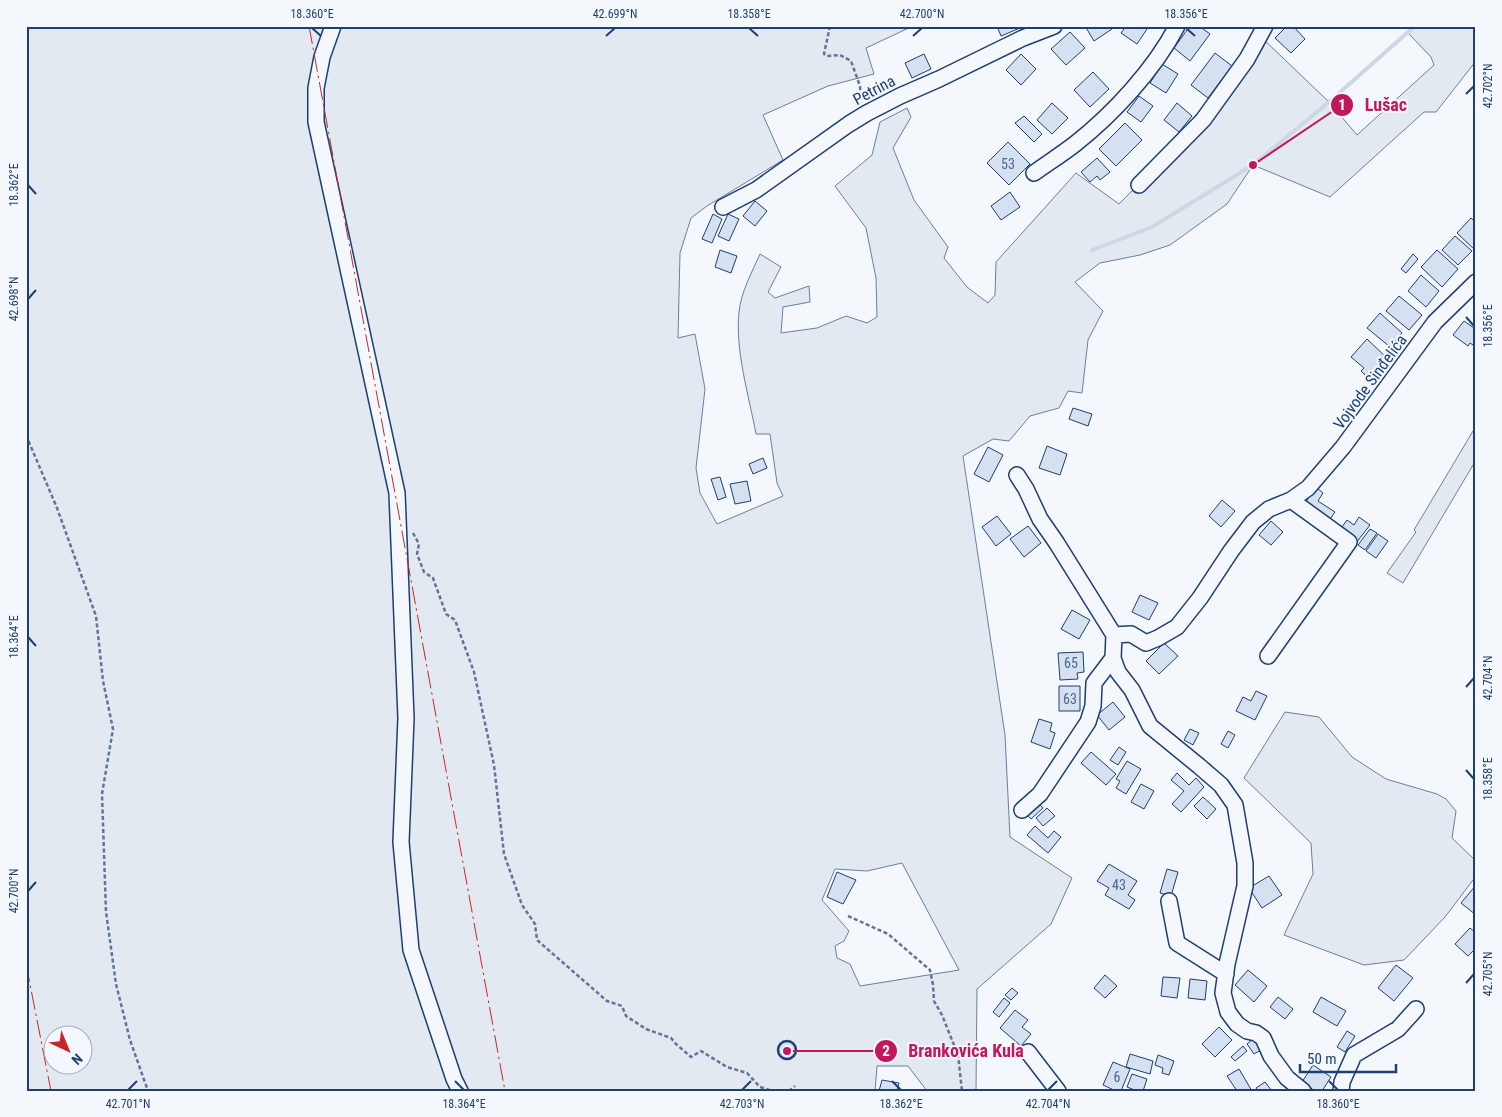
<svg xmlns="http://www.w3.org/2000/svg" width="1502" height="1117" viewBox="0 0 1502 1117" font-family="'Roboto Condensed',sans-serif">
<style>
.green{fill:#e3e9f0;stroke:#687fa3;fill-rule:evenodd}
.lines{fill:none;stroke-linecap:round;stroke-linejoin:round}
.stream{stroke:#cfd7e4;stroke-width:4}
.building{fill:#d5e0f0;stroke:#1d3f73}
.minor-casing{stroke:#1d3f73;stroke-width:18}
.path{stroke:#5e769c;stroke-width:2.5;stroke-dasharray:4 2.5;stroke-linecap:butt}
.minor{stroke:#f4f7fb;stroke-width:15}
.wall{stroke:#1d3f73;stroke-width:2.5}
.power{stroke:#c62828;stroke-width:1;stroke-dasharray:18 4 2.5 4;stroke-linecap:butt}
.ticks{fill:none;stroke:#1d3f73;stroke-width:2}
.labels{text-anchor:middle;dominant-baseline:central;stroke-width:4;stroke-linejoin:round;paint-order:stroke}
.number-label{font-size:14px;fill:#4b6792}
.street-label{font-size:16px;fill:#1d3f73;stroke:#f4f7fb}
.leader{fill:none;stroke:#c2185b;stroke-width:2}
.callout-dot{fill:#c2185b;stroke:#f4f7fb;stroke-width:2}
.mark-label{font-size:15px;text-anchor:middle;font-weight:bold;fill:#fff}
.callout-label{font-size:18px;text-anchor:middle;font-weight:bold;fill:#c2185b;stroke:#f4f7fb;stroke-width:4;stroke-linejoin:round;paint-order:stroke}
.neatline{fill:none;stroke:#1d3f73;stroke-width:2}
.ticks-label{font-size:12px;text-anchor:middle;fill:#1d3f73}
</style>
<rect width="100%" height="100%" fill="#f4f7fb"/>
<!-- green -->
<path class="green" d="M26,26H331L314,88L396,493L409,950L458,1091H26ZM52,1034H82V1064H52Z
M335,26H913L866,48L874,74L828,86L763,115L783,160L707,206L691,218L680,253L678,338L695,334L705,389L696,468L700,493L717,524L783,496L777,483L770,434H756C749,396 735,351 739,312C741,292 752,272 760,254L781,267L768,292L775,298L809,286L810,302L783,307L781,333L817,328L846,316L867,323L877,317L876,278L866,228L835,186L872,155L880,122L907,108L911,117L893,148L914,200L948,247L944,258L967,287L988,303L995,295L996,262L1076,173L1119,204L1203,119L1260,36L1329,102L1357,135L1434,65L1431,57L1408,33L1415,26H1476V61L1436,112H1424L1330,197L1253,165L1227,204L1170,245L1140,255L1100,263L1075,282L1103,311L1088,340L1082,393L1068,391L1059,408L1030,416L1009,441L993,439L963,456L1005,735L1010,837L1072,878L1051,924L977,989L976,1091H927L908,1066H877L875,1091H462L413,949L403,841L399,493L334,193L317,89ZM902,863L959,970L860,986L850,964L837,958L835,946L844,941L849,931L822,900L835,869L867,871Z
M1476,426V460L1403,583L1387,573L1416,532L1414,530Z
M1285,712L1319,717L1352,757L1386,779L1437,794L1446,799L1456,811L1452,838L1476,861V876L1445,917L1404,960L1364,965L1284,935L1313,874L1311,843L1244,778Z"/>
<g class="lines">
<!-- stream -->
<path class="stream" d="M1092,250L1152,227L1253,165L1329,102L1415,26"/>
</g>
<!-- building -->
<path class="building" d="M997,26H1019L1020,28L1001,36Z
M1085,26H1110L1112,29L1094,41Z
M1126,26H1149L1137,44L1121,33Z
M1190,26H1199L1210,34L1190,61L1174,48Z
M1287,26H1293L1305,39L1291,53L1275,38Z
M1070,32L1085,48L1066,65L1051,49Z
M1215,53L1232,66L1208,98L1191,85Z
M924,54L931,69L912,78L905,63Z
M1021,54L1036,69L1021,85L1006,70Z
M1162,64L1178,74L1166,93L1150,83Z
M1093,72L1109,89L1090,107L1074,90Z
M1139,96L1153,106L1141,122L1127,112Z
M1052,103L1068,118L1052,134L1037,120Z
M1177,103L1192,116L1179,132L1164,120Z
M1024,116L1042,134L1034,142L1015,123Z
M1125,123L1142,140L1116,166L1099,149Z
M1008,142L1030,164L1009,185L987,163Z
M1097,158L1110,172L1100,180L1097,176L1090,182L1081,172Z
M1010,192L1020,207L1001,220L991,206Z
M755,201L767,211L755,226L743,216Z
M713,214L722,219L712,243L702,239Z
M728,214L739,219L729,241L718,236Z
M1471,218L1476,223V251L1457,233Z
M1455,236L1472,251L1458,265L1442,250Z
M720,250L737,256L731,273L715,267Z
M1437,250L1458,269L1442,287L1421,267Z
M1413,254L1418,259L1406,273L1401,269Z
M1421,275L1439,291L1426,307L1408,291Z
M1399,296L1422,315L1409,330L1386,311Z
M1380,313L1402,333L1390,347L1367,328Z
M1464,321L1474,328L1476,326V347L1470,343L1468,346L1453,335Z
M1367,339L1388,359L1370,380L1361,371L1364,368L1351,357Z
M1073,408L1092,414L1088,426L1069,419Z
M1047,446L1067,454L1060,475L1039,468Z
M988,447L1003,455L989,482L974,474Z
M763,458L767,468L753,474L749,464Z
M720,477L726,497L718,500L711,479Z
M747,481L751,501L735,504L730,484Z
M1316,487L1323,493L1318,501L1335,512L1328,522L1303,506Z
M1222,500L1235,511L1221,527L1209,516Z
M997,516L1011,534L996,546L982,527Z
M1359,517L1370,525L1356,543L1339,531L1347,520L1354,525Z
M1271,521L1283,532L1271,545L1259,535Z
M1028,526L1041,543L1024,557L1010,539Z
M1370,529L1377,533L1365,550L1358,545Z
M1378,534L1388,541L1376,558L1366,551Z
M1140,595L1158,603L1149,620L1132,612Z
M1072,610L1090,620L1079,639L1061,629Z
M1164,643L1178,656L1159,674L1146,661Z
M1083,652L1084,672L1077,673L1078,679L1060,680L1058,653Z
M1059,686H1080V711H1059Z
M1256,691L1267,696L1255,720L1236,711L1243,697L1251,701Z
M1113,702L1125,717L1109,730L1097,715Z
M1039,719L1052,723L1050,731L1055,733L1050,749L1031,742Z
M1190,729L1199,733L1193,745L1184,740Z
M1228,731L1235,735L1228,748L1221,744Z
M1119,747L1126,752L1118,765L1110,760Z
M1091,752L1116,774L1106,785L1081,763Z
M1127,761L1141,769L1126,794L1116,788L1120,781L1116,779Z
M1177,773L1189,785L1196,778L1204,787L1181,812L1172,804L1184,791L1171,780Z
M1141,784L1154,791L1144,809L1131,802Z
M1203,797L1216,809L1207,819L1194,806Z
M1038,803L1043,808L1031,819L1026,814Z
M1047,808L1055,816L1043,826L1036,818Z
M1035,826L1048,838L1054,831L1061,837L1048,853L1027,835Z
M1109,864L1137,881L1128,895L1135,900L1129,909L1105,895L1109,888L1097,881Z
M1167,869L1178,872L1171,896L1160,893Z
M837,872L856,880L843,904L827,897Z
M1269,876L1282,895L1262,908L1249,888Z
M1476,885V915L1461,903Z
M1470,928L1476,933V948L1468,956L1455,944Z
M1396,965L1413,978L1394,1001L1378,988Z
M1248,970L1267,986L1254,1002L1235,985Z
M1105,975L1117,986L1105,998L1094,988Z
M1163,977L1180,978L1177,998L1161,996Z
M1190,979L1207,981L1205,1000L1188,998Z
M1012,988L1018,993L1011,1000L1005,995Z
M1278,997L1293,1009L1285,1019L1270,1007Z
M1321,997L1346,1011L1337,1026L1313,1012Z
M1004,998L1010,1003L999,1017L993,1012Z
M1015,1010L1028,1020L1022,1027L1031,1034L1021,1046L1000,1028Z
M1219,1027L1232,1040L1215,1057L1202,1044Z
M1347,1031L1355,1036L1345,1052L1337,1047Z
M1253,1039L1261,1050L1254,1054L1247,1044Z
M778 1050a9 9 0 1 1 18 0a9 9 0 1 1-18 0Z
M1243,1046L1247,1051L1235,1061L1231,1057Z
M1130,1054L1153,1061L1150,1074L1126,1067Z
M1158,1055L1174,1061L1169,1075L1162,1073L1163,1068L1155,1065Z
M1113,1062L1130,1069L1121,1091H1116L1103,1085Z
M1313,1065L1331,1077L1322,1091H1315L1302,1082Z
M1239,1069L1252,1091H1237L1227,1076Z
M1132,1074L1147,1079L1143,1091H1137L1127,1087Z
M882,1080L899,1083L897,1091H879Z
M1265,1082L1272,1091H1258L1256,1088Z"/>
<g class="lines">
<!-- minor casing -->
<g class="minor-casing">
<path id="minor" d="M333,26L322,57L316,88V122L397,493L406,718L401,842L411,950L454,1079L460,1091
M1034,173C1048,163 1062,154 1075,144C1113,114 1154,70 1177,26
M1139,185L1203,120L1247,59L1265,26
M723,207L756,190L849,124L867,113L900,96L939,79L1023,38L1054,26
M1017,475L1026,489L1040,519L1056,542L1114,635L1113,658L1118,672L1132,690L1150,726L1199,766L1221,785L1235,805L1245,863V886L1227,964L1223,993L1228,1012L1237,1024L1247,1031L1256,1033L1263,1038L1271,1056L1287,1078L1303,1091
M1114,635L1131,634L1146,643L1158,638L1177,627L1200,598L1231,551L1253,522L1269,509L1291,500L1308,488L1343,447L1435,322L1476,282
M1268,656L1349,542L1291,500
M1022,810L1040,794L1088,722L1093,706L1094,683L1113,658
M1169,901L1177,943L1226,974
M1028,1052L1058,1091
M1341,1091L1342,1082L1354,1055L1398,1029L1416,1009"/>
</g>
<!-- path -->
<path class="path" d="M830,26L824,54L827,56L840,55L851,61L860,86L861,100
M26,435L57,508L96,616L103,681L113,729L102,794L106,912L116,984L130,1040L148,1091
M413,533L419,544L417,554L424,572L433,578L446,614L455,620L474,672L494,765L504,854L522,905L535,924L537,940L607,1001L622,1006L626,1016L646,1029L671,1038L676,1044L691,1057L701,1051L727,1067L747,1073L760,1087L773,1091
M848,916L888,934L930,970L933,985L934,1001L942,1015L958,1055L962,1091
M789,1091L795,1086"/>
<!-- minor -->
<use href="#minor" class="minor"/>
<!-- wall -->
<path class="wall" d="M778 1050a9 9 0 1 1 18 0a9 9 0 1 1-18 0Z"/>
<!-- power -->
<path class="power" d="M309,26L505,1091
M26,964L51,1091"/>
</g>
<!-- ticks -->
<path class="ticks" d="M312,28L321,36M749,28L758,36M1186,28L1195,36M606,36L615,28M913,36L922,28M1466,94L1474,86M28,185L36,194M28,299L36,290M1466,317L1474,326M28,637L36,646M1466,687L1474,678M1466,770L1474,779M28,891L36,882M1466,983L1474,974M455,1081L464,1090M892,1081L901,1090M1329,1081L1338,1090M128,1090L137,1081M742,1090L751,1081M1048,1090L1057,1081"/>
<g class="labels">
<!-- number labels -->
<g class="number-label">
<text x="1008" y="164">53</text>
<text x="1071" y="663">65</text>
<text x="1070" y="699">63</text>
<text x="1119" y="885">43</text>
<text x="1117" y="1077">6</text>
</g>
<!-- street labels -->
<g class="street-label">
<text transform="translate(874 90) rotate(-28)">Petrina</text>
<text transform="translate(1370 382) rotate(-54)">Vojvode Sinđelića</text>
</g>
</g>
<!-- callouts -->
<path class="leader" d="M1253 165L1342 105M787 1051L886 1051"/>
<g class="callout-dot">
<circle cx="1253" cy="165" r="5"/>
<circle cx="787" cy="1051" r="5"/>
<circle cx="1342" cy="105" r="12"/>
<circle cx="886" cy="1051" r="12"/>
</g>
<g class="mark-label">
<text x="1342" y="110">1</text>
<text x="886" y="1056">2</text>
</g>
<g class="callout-label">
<text x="1386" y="111">Lušac</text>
<text x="966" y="1057">Brankovića Kula</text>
</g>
<!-- border -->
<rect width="1502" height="1117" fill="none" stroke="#f4f7fb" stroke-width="55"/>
<!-- north arrow -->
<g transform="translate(68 1050) rotate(136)"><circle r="24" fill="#f4f7fb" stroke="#9eadc5"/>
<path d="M0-4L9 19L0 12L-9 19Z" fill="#c62828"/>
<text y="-8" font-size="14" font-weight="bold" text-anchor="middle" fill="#1d3f73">N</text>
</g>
<!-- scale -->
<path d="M1300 1064v8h96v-8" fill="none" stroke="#1d3f73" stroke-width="2.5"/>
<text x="1307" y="1064" font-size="15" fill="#1d3f73" stroke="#f4f7fb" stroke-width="4" paint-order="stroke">50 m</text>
<rect x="28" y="28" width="1446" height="1062" class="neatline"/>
<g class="ticks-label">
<text x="312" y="18">18.360°E</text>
<text x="615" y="18">42.699°N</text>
<text x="749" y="18">18.358°E</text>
<text x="922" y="18">42.700°N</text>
<text x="1186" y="18">18.356°E</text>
<text transform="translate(1488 86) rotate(-90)" y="4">42.702°N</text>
<text transform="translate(14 185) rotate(-90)" y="4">18.362°E</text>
<text transform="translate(14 299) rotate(-90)" y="4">42.698°N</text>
<text transform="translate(1488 326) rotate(-90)" y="4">18.356°E</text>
<text transform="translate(14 637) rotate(-90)" y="4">18.364°E</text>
<text transform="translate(1488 678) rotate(-90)" y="4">42.704°N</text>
<text transform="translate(1488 779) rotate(-90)" y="4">18.358°E</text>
<text transform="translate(14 891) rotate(-90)" y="4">42.700°N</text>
<text transform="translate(1488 974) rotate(-90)" y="4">42.705°N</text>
<text x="128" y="1108">42.701°N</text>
<text x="464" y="1108">18.364°E</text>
<text x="742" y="1108">42.703°N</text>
<text x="901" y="1108">18.362°E</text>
<text x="1048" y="1108">42.704°N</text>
<text x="1338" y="1108">18.360°E</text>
</g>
</svg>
